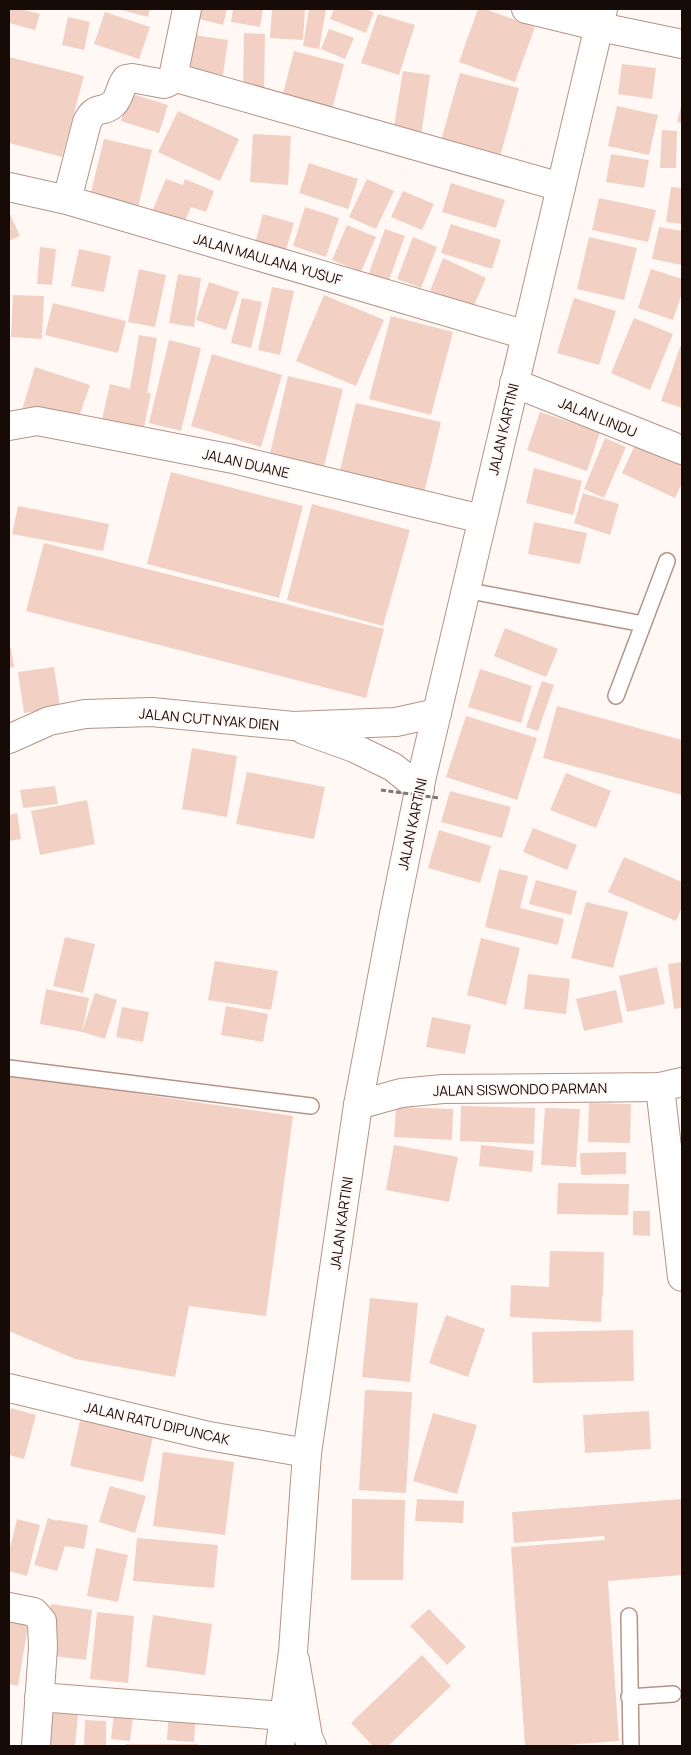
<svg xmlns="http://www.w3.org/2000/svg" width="691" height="1755" viewBox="0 0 691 1755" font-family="Manrope,sans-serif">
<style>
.building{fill:#f2d0c3}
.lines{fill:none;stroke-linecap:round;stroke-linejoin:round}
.lane-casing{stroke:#b49488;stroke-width:18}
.street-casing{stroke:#b49488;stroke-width:30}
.secondary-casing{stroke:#b49488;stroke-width:30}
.primary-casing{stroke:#b49488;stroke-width:30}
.highway-casing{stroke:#b49488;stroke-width:30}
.lane{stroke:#fff;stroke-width:15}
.street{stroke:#fff;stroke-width:28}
.secondary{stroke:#fff;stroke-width:28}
.primary{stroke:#fff;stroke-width:28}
.highway{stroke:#fff;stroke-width:28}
.path-bridge{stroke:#817774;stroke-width:3;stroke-dasharray:5 2.5;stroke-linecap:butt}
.labels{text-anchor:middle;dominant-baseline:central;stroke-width:4;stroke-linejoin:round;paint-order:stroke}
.street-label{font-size:14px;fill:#160b07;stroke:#fff8f5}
</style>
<rect width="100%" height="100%" fill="#fff8f5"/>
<!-- building -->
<path class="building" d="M9,9H20L40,14L35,30L9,23Z
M121,9H150L148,17L121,10Z
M197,9H227L223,25L195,18Z
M233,9H263L260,27L231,22Z
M272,9H305L303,40L270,38Z
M309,9H326L319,49L303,46Z
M334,9H365L374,12L366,33L330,19Z
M478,9H485L535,27L515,82L459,62Z
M105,12L150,27L139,59L94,44Z
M378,14L415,25L399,75L361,63Z
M68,17L90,22L84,50L62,45Z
M329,29L354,38L345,59L321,49Z
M244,33L265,34L264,93L243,92Z
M195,35L228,40L223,75L190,70Z
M294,51L344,64L330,117L280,105Z
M9,57L84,76L62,157L9,143Z
M622,64L656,68L652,99L618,94Z
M403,71L430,75L421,135L393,132Z
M460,73L519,88L498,164L439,148Z
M129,93L168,105L159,133L121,121Z
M682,103V123L677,122Z
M617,106L658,115L649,155L608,146Z
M178,111L239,139L220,181L158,152Z
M662,130L677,131L676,168H660Z
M253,134L291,136L288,185L250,182Z
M104,139L152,150L137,211L89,200Z
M611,154L649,160L644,188L606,182Z
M309,163L358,179L348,209L299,193Z
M166,179L183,185L185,179L214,191L206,212L191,207L181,230L149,218Z
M367,179L394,191L376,229L349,217Z
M451,183L505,200L496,228L442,212Z
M671,187L682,188V224L666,222Z
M403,191L434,204L422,230L391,217Z
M599,198L656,210L648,242L592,230Z
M305,207L339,218L326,257L293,246Z
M9,212L20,236L9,241Z
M263,214L294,223L284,256L254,247Z
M451,224L501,240L492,269L441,253Z
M347,225L376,237L361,272L332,260Z
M659,227L682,231V265L652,259Z
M385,229L405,236L386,288L366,281Z
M413,237L437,247L421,288L397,279Z
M589,237L637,248L624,300L577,289Z
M40,247L56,249L52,285L37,284Z
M79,249L111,256L104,292L71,286Z
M443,258L486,278L472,310L430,291Z
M139,269L166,275L155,327L128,322Z
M651,269L682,279V293L673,320L638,308Z
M178,274L201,278L194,327L169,323Z
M209,282L239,292L226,330L196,320Z
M272,287L294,291L280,355L258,350Z
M13,295L44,296L42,339L11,337Z
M324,295L384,320L356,386L296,361Z
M242,298L262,302L251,348L231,343Z
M574,298L616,311L599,365L557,353Z
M53,303L126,321L118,353L45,335Z
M391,316L453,332L431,415L369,399Z
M634,318L673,334L650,390L611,373Z
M139,335L157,338L147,393H151L142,437L100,428L110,384L130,389Z
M169,340L201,348L181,431L149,423Z
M682,342V408L661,401Z
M212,354L282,375L261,447L191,426Z
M35,367L90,385L75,428L22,410Z
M288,376L343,389L322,474L268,462Z
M356,403L441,422L423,498L338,479Z
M540,412L600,432L587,471L527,450Z
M605,438L626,447L604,498L584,489Z
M636,443L682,465V483L675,498L622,473Z
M534,468L582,481L573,515L526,503Z
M171,472L303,506L279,598L147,564Z
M583,493L619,504L610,535L574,523Z
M312,504L410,530L383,626L287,600Z
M18,506L109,524L103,551L12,534Z
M534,522L587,533L580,564L528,554Z
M44,543L384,629L366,698L26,611Z
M505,628L558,649L546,677L494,656Z
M9,648H11L14,667L9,668Z
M54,667L60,707L24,713L18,672Z
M480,669L532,686L521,723L468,707Z
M542,681L554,685L538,731L526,727Z
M557,706L682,740V795L543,758Z
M466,716L537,738L517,800L446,777Z
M192,748L237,756L227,817L182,809Z
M247,772L325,787L314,839L236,824Z
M566,773L611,791L596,828L550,810Z
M55,786L58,804L23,808L20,790Z
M450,791L511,807L502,838L441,822Z
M87,800L95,844L40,855L31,811Z
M17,813L21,839L9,841V815Z
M533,828L577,845L567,870L523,852Z
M439,830L491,846L480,883L428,868Z
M624,857L682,882V907L676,921L608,892Z
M499,869L528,876L520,908L564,919L558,945L485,927Z
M536,880L577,891L571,915L529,904Z
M586,902L628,912L613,968L571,958Z
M65,937L95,944L83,993L53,986Z
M481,938L520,948L506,1005L467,995Z
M215,961L278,971L271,1010L208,1000Z
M682,962V1008L674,1009L668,964Z
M657,967L665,1004L627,1012L619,976Z
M528,974L570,979L566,1014L524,1009Z
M46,989L89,998L82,1032L40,1024Z
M616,990L623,1022L584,1031L576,999Z
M95,993L117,1000L105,1039L82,1032Z
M226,1006L268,1014L263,1042L221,1035Z
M122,1007L149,1012L143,1042L116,1037Z
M432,1017L471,1025L465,1054L426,1047Z
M9,1075L293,1116L266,1316L189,1306L175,1377L75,1359L9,1331Z
M589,1103L631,1104L630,1143L588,1142Z
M461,1106L535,1108L534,1144L460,1141Z
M396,1107L453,1109L452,1140L394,1137Z
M545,1108L580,1109L576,1167L541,1165Z
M394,1145L458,1157L449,1202L386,1190Z
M481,1145L534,1151L532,1172L479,1166Z
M626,1152V1174L581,1175L580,1153Z
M558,1183L629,1184L628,1215L557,1214Z
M633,1211H650V1236L633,1235Z
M550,1251L604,1252L603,1296H602L601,1322L510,1317L511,1285L549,1287Z
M370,1298L418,1303L410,1382L362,1377Z
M446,1315L485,1329L468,1377L429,1363Z
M633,1330L634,1381L533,1383L532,1332Z
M365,1390L412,1392L406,1493L359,1490Z
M11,1408L36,1415L24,1459L9,1455V1416Z
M649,1411L651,1449L585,1453L583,1415Z
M433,1413L477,1425L457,1494L413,1481Z
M81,1416L154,1432L143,1482L70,1466Z
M163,1452L234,1462L225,1535L153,1526Z
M110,1486L146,1496L135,1533L99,1522Z
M352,1499L405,1500L403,1580H351Z
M417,1499L464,1501L463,1523L415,1521Z
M682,1499V1575L608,1581L619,1741L553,1746H525L511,1547L605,1540L604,1536L514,1543L512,1512Z
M48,1518L57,1521L58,1520L88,1525L84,1549L65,1546L57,1571L34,1565Z
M17,1519L40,1525L27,1576L9,1571V1552Z
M137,1538L218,1545L214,1588L133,1581Z
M96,1548L128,1555L118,1602L87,1596Z
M51,1604L92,1610L86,1660L45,1655Z
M429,1609L466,1647L447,1665L410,1626Z
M97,1612L134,1616L128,1683L90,1679Z
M153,1615L212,1624L205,1675L146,1667Z
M9,1616L29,1620L18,1686L9,1684Z
M422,1655L451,1686L388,1746H373L351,1723Z
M47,1701L79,1703L75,1746H44Z
M115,1705L134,1708L130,1741L111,1739Z
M169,1709L196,1711L194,1742L167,1740Z
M85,1720L106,1721V1746H84Z
M125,1744H198V1746H125Z"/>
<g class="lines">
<!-- lane casing -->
<g class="lane-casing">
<path id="lane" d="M465,590L643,624
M616,696L667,561
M9,1068L311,1106
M629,1616L631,1746
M629,1697L673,1694"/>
</g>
<!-- street casing -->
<g class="street-casing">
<path id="street" d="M526,9L600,27L682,44
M173,77L561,187
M9,187L67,200L526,335
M67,200L87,122C96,104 103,114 113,104C120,98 120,86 126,79L132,78L164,84L169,82L173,77L187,9
M514,383L682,450
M9,426L37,421L79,429L233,459L482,519
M660,1087L682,1277
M9,1388L209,1436L307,1453
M9,1607L34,1612L42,1621L43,1648L36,1746
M39,1697L284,1716"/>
</g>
<!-- secondary casing -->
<g class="secondary-casing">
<path id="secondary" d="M304,730L354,748L393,767L420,789
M9,739L49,721L85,714L152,712L293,726L396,722L437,713
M358,1105L401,1093L443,1089L660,1087L682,1082"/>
</g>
<!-- primary casing -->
<g class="primary-casing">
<path id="primary" d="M295,1660L308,1737L312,1746"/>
</g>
<!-- highway casing -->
<g class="highway-casing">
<path id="highway" d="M280,1746L293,1652L307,1453L358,1105L394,914L422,776L603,9"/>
</g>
<!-- lane -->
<use href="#lane" class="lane"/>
<!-- street -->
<use href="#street" class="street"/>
<!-- secondary -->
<use href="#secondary" class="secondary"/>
<!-- primary -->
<use href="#primary" class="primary"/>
<!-- highway -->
<use href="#highway" class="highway"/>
<!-- path-bridge -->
<path class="path-bridge" d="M381,790L439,798"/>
</g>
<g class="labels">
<!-- street labels -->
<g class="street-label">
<text transform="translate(268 259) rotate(16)">JALAN MAULANA YUSUF</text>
<text transform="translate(598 417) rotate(22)">JALAN LINDU</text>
<text transform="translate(503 429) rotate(-77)">JALAN KARTINI</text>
<text transform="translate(246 463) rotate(13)">JALAN DUANE</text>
<text transform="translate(209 719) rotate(5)">JALAN CUT NYAK DIEN</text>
<text transform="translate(412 824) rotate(-78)">JALAN KARTINI</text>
<text transform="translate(520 1089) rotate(-1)">JALAN SISWONDO PARMAN</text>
<text transform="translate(341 1223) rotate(-82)">JALAN KARTINI</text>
<text transform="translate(157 1423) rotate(13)">JALAN RATU DIPUNCAK</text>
</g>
</g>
<!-- border -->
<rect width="691" height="1755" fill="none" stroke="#160b07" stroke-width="20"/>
</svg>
